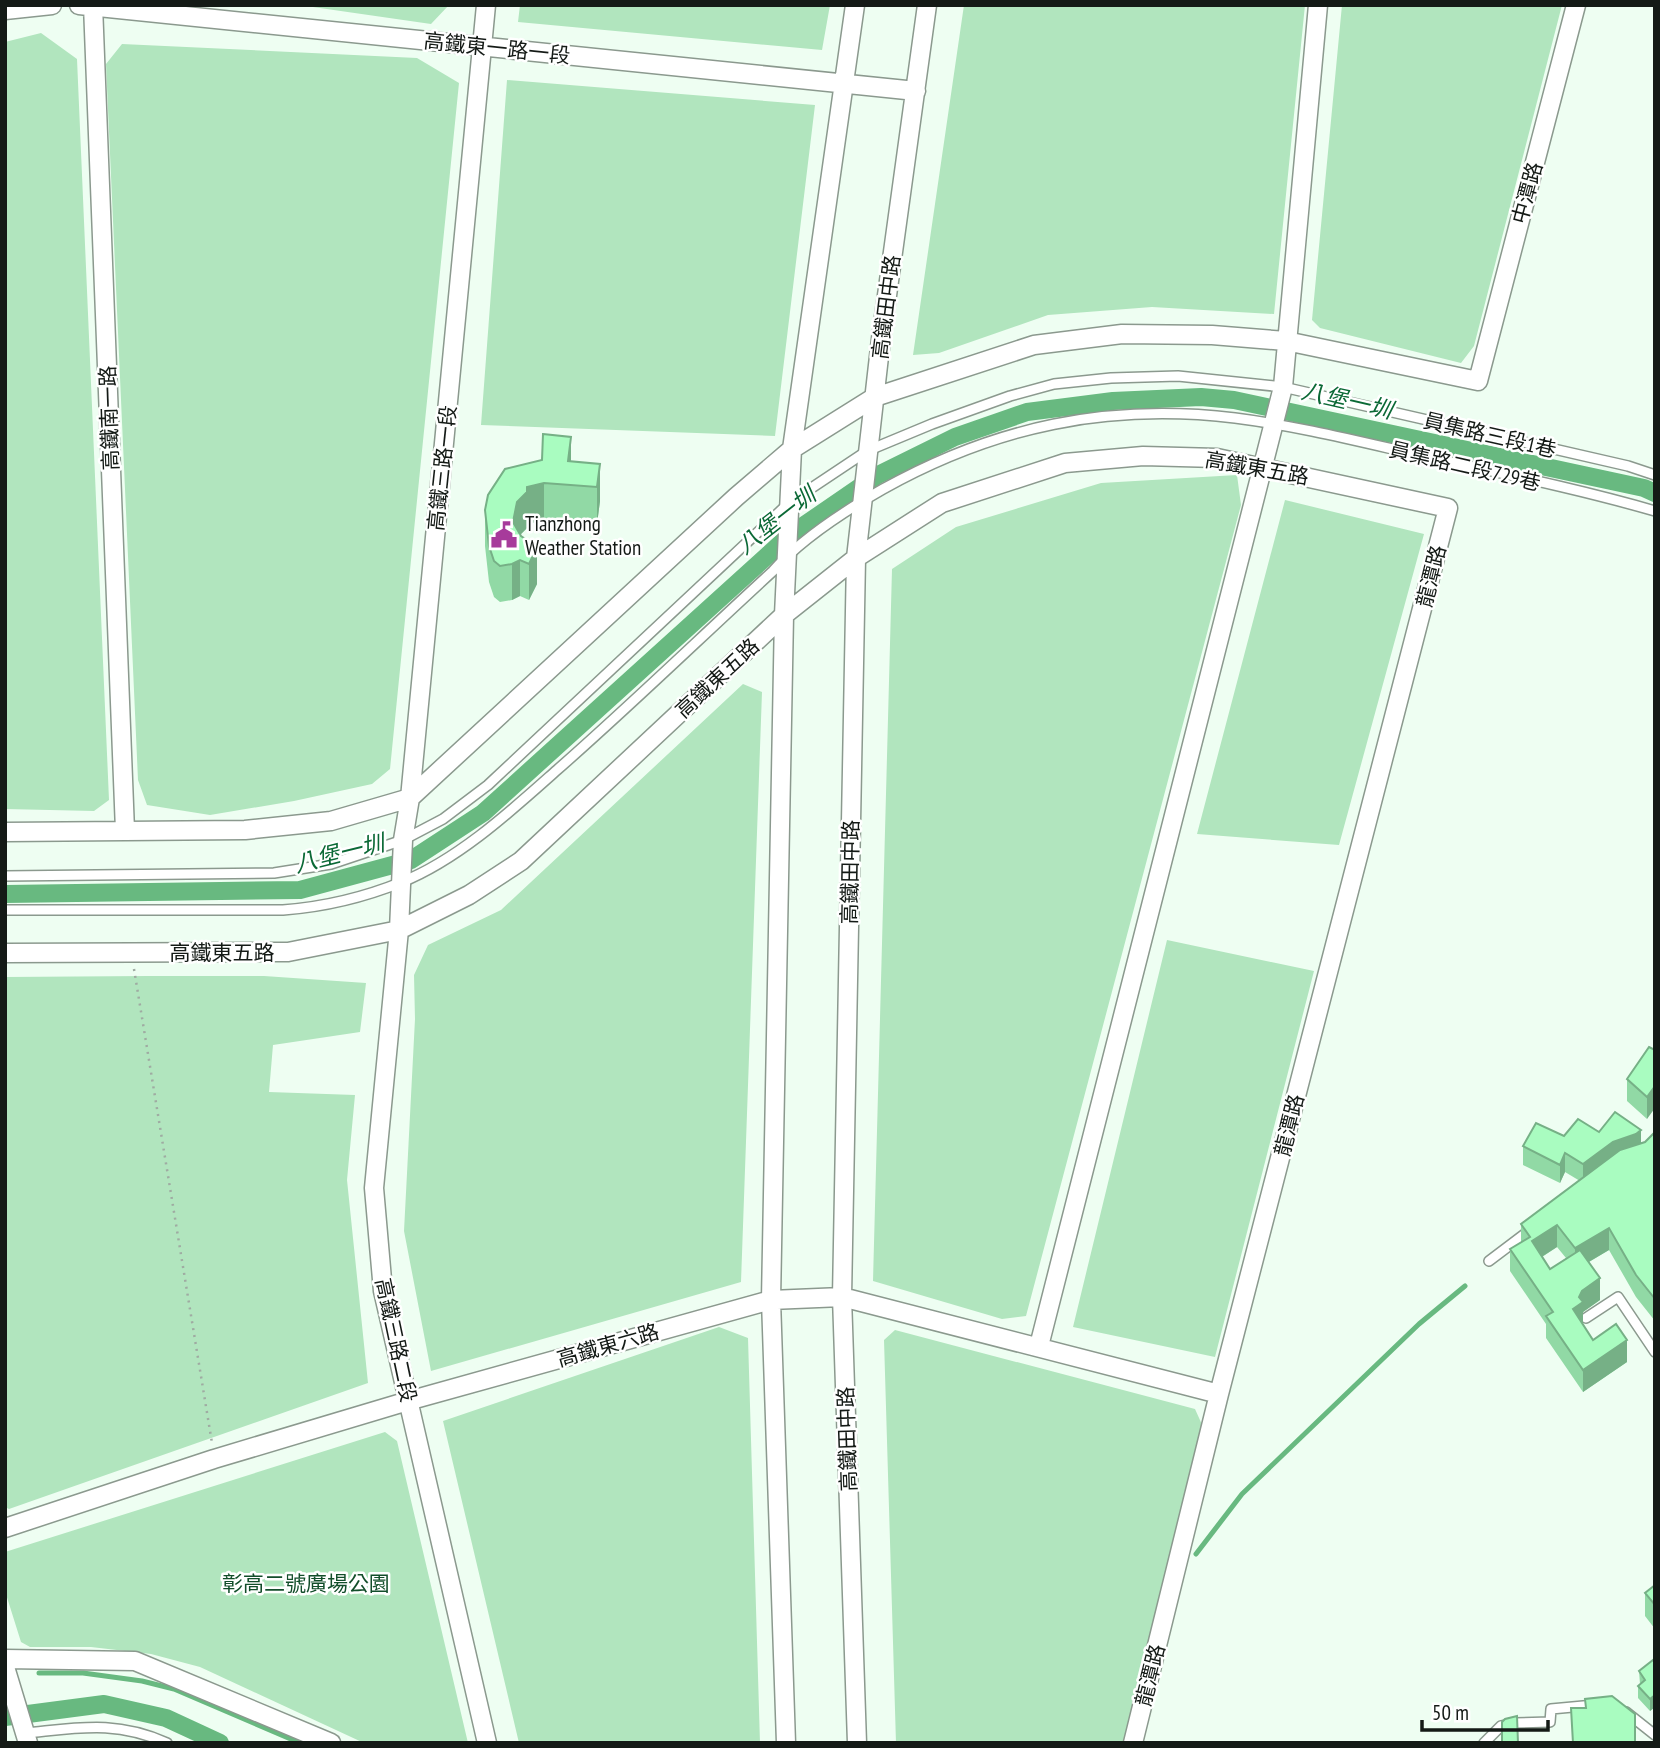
<svg xmlns="http://www.w3.org/2000/svg" width="1660" height="1748" viewBox="0 0 1660 1748" font-family="'PT Sans Narrow','Noto Sans TC',sans-serif">
<style>
.green{fill:#b1e5be}
.lines{fill:none;stroke-linecap:round;stroke-linejoin:round}
.stream{stroke:#68b980;stroke-width:5}
.canal{stroke:#68b980;stroke-width:18}
.service-casing{stroke:#8b998e;stroke-width:12}
.minor-casing{stroke:#8b998e;stroke-width:21}
.path{stroke:#9faba2;stroke-width:2.5;stroke-dasharray:2 5;stroke-linecap:butt}
.service{stroke:#fff;stroke-width:9}
.minor{stroke:#fff;stroke-width:18}
.wall{fill:#91d9a5;fill-rule:evenodd}
.shaded-wall{fill:#76b086}
.building{fill:#a9fcc0;stroke:#76b086;stroke-width:2}
.labels{text-anchor:middle;dominant-baseline:central;stroke-width:5;stroke-linejoin:round;paint-order:stroke}
.street-label{font-size:21px;fill:#141a16;stroke:#fff}
.poi-label{font-size:21px;fill:#141a16;stroke:#fff;text-anchor:start}
.park-label{font-size:21px;fill:#124e2a;stroke:#fff}
.water-label{font-size:23px;font-style:italic;fill:#0b6936;stroke:#fff}
</style>
<rect width="100%" height="100%" fill="#eefef2"/>
<!-- green -->
<path class="green" d="M299,5H449L431,24Z
M520,5H830L822,50L518,22Z
M964,5H1305L1274,314L1152,307L1048,315L939,353L913,355Z
M1342,5H1562L1474,346L1461,363L1320,328L1312,320Z
M41,33L77,59L109,800L94,811L5,809V42Z
M122,44L417,58L459,83L390,769L372,784L294,801L210,815L147,805L138,780L106,64Z
M507,80L815,105L775,436L481,425Z
M1237,475L1241,505L1026,1316L1002,1319L873,1281L892,569L956,527L1101,483Z
M1285,500L1424,534L1339,845L1197,834Z
M743,684L762,692L741,1282L431,1371L404,1231L415,1019L414,975L428,945L501,910Z
M1167,940L1314,971L1215,1357L1073,1327Z
M148,976H264L366,983L360,1032L273,1045L269,1092L355,1095L347,1180L368,1383L9,1509L5,1507V977Z
M719,1327L748,1338L760,1743H519L443,1421Z
M895,1330L1195,1409L1204,1429L1127,1743H896L884,1340Z
M385,1432L397,1441L468,1743H364L200,1667L151,1654L91,1647H30L21,1642L5,1591V1552Z"/>
<g class="lines">
<!-- stream -->
<path class="stream" d="M1196,1554L1242,1494L1419,1324L1465,1286
M39,1673H83L142,1681L174,1689L300,1743"/>
<!-- canal -->
<path class="canal" d="M5,894L300,890L411,860L483,813L790,535L876,476L955,437L1027,412L1113,401L1201,397L1234,400L1644,488L1655,493
M5,1717L104,1704L166,1718L220,1743"/>
<!-- service casing -->
<g class="service-casing">
<path id="service" d="M5,876L274,873L331,864L403,840L443,819L488,785L789,503L867,451L932,424L1010,396L1054,384L1111,378L1178,376L1283,387L1628,466L1655,475
M5,910H283C323,907 365,897 402,882C459,859 512,810 557,770C631,705 701,637 773,571C800,540 848,509 883,489C996,426 1108,403 1235,418C1298,426 1361,442 1423,456C1500,473 1579,489 1655,511
M1489,1261L1530,1230
M1586,1318L1618,1297L1655,1352
M1626,1712L1655,1735
M25,1733C79,1728 115,1720 167,1743
M1484,1743L1501,1726L1514,1723L1550,1722L1551,1709L1594,1705"/>
</g>
<!-- minor casing -->
<g class="minor-casing">
<path id="minor" d="M79,5L916,91
M93,5L125,831
M486,5L410,798L403,840L399,930L374,1188L383,1291L487,1743
M5,10L52,5
M5,832L245,830L331,821L410,798L736,497L792,449L875,397L1034,345L1122,334L1212,335L1286,341L1478,381L1576,5
M5,953L288,952L399,930L469,895L521,861L784,615L856,558L942,503L1065,463L1143,456L1217,458L1448,508L1219,1394L1133,1743
M1039,1346L1283,387L1318,5
M5,1528L214,1459L408,1401L771,1300L842,1297L1219,1394
M5,1659L135,1661L331,1743
M5,1667L28,1743
M786,1743L771,1300L784,615L792,449L855,5
M857,1743L842,1297L856,558L881,339L927,5"/>
</g>
<!-- path -->
<path class="path" d="M134,969L212,1443"/>
<!-- service -->
<use href="#service" class="service"/>
<!-- minor -->
<use href="#minor" class="minor"/>
</g>
<!-- wall -->
<path class="wall" d="M542,460L571,461L600,464V501L597,524L544,520L527,524V528L520,535L537,584L529,600L520,596L512,600L500,602L494,597L489,582L485,546V510Z
M1655,1050L1647,1119L1627,1101V1079Z
M1599,1132L1641,1143L1645,1142L1655,1132V1321L1636,1297L1609,1250L1589,1262L1600,1300L1583,1312V1325L1593,1340L1627,1362L1583,1392L1546,1338V1324L1510,1271V1249L1521,1242V1224L1580,1181L1565,1172L1560,1183L1523,1165V1146L1564,1136ZM1557,1247L1566,1258L1550,1269L1542,1257Z
M1655,1585V1629L1645,1616V1593Z
M1655,1663V1707L1650,1711L1638,1698V1686L1640,1684L1639,1671Z"/>
<!-- shaded-wall -->
<path class="shaded-wall" d="M571,437V474L568,461Z
M600,464V501L597,524V487Z
M544,483V520L527,524V528L517,538L513,522L517,502L527,487Z
M537,547V584L529,600V564Z
M520,560V596L512,600V564Z
M1655,1086V1108L1647,1119V1097Z
M1641,1130V1149L1583,1183V1164L1613,1142Z
M1565,1153V1172L1560,1183V1165Z
M1557,1225V1247L1532,1263V1241Z
M1609,1228V1250L1575,1270V1248Z
M1600,1278V1300L1583,1312V1324L1573,1331V1309L1582,1291Z
M1627,1340V1362L1583,1392V1370Z
M1655,1695V1707L1650,1711V1699Z"/>
<!-- building -->
<path class="building" d="M543,434L571,437L568,461L600,464L597,487L544,483L527,487V492L517,502L513,522L521,536L537,547L529,564L520,560L512,564L500,566L494,561L489,546L485,510L488,495L505,469L542,460Z
M1649,1047L1655,1050V1086L1647,1097L1627,1079Z
M1615,1112L1641,1130L1636,1134L1613,1142L1583,1164L1565,1153L1560,1165L1523,1146L1536,1123L1564,1136L1578,1119L1599,1132Z
M1655,1132V1299L1636,1275L1609,1228L1575,1248L1557,1225L1532,1241L1550,1269L1580,1250L1600,1278L1582,1291L1579,1297L1583,1302L1573,1309L1593,1340L1616,1324L1627,1340L1583,1370L1546,1316L1553,1312L1510,1249L1530,1237L1521,1224L1620,1150L1645,1142Z
M1655,1585V1605L1645,1593Z
M1653,1660L1655,1663V1695L1650,1699L1638,1686L1645,1680L1639,1671Z
M1612,1696L1635,1714V1743H1573L1571,1708H1586L1585,1699Z
M1517,1716L1518,1743H1502V1722L1505,1719Z"/>
<!-- icons -->
<defs>
<g id="civic-bare" transform="scale(2.1)"><path d="M-.6-6.5H3V-4.5H.6V-3L4-1V1h2V6H-6V1h2V-1L-.6-3ZM-1.2 2.5V6h2.4V2.5Z" fill="#a73b9b" stroke="#fff" stroke-width="2.5" paint-order="stroke"/></g>
</defs>
<g fill-rule="evenodd">
<use href="#civic-bare" x="504" y="535"/>
</g>
<g class="labels">
<!-- street labels -->
<g class="street-label">
<text transform="translate(497 48) rotate(6)">高鐵東一路一段</text>
<text transform="translate(1527 193) rotate(-75)">中潭路</text>
<text transform="translate(886 307) rotate(-83)">高鐵田中路</text>
<text transform="translate(109 418) rotate(-92)">高鐵南一路</text>
<text transform="translate(1490 435) rotate(13)">員集路三段1巷</text>
<text transform="translate(1465 466) rotate(13)">員集路二段729巷</text>
<text transform="translate(442 468) rotate(-84)">高鐵三路一段</text>
<text transform="translate(1257 468) rotate(10)">高鐵東五路</text>
<text transform="translate(1431 576) rotate(-76)">龍潭路</text>
<text transform="translate(717 678) rotate(-43)">高鐵東五路</text>
<text transform="translate(850 872) rotate(-89)">高鐵田中路</text>
<text x="222" y="952">高鐵東五路</text>
<text transform="translate(1289 1125) rotate(-76)">龍潭路</text>
<text transform="translate(396 1340) rotate(78)">高鐵三路二段</text>
<text transform="translate(608 1345) rotate(-16)">高鐵東六路</text>
<text transform="translate(847 1439) rotate(-92)">高鐵田中路</text>
<text transform="translate(1150 1675) rotate(-76)">龍潭路</text>
</g>
<!-- poi labels -->
<g class="poi-label">
<text x="525" y="523">Tianzhong<tspan x="525" dy="24">Weather Station</tspan></text>
</g>
<!-- park labels -->
<g class="park-label">
<text x="306" y="1583">彰高二號廣場公園</text>
</g>
<!-- water labels -->
<g class="water-label">
<text transform="translate(1347 400) rotate(13)">八堡一圳</text>
<text transform="translate(776 520) rotate(-38)">八堡一圳</text>
<text transform="translate(339 853) rotate(-14)">八堡一圳</text>
</g>
</g>
<!-- border -->
<rect width="1660" height="1748" fill="none" stroke="#141a16" stroke-width="14"/>
<!-- scale -->
<path d="M1422 1720v10h126v-10" fill="none" stroke="#141a16" stroke-width="3.5"/>
<text x="1432" y="1720" font-size="21" fill="#141a16" stroke="#ffffff" stroke-width="5" paint-order="stroke">50 m</text>
</svg>
